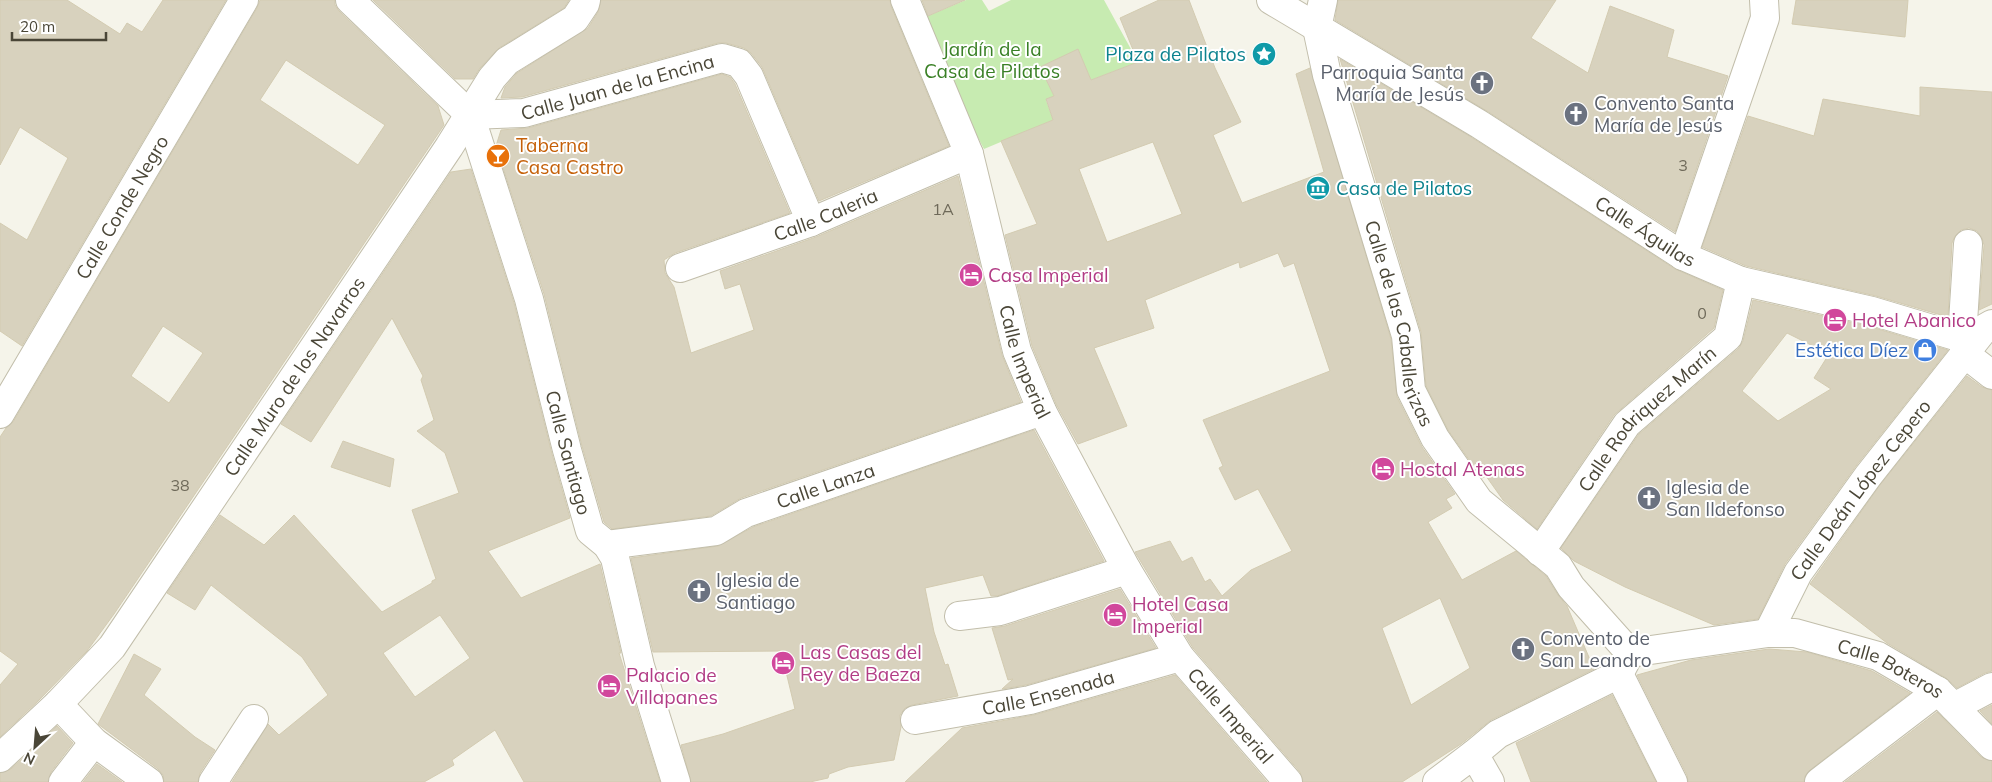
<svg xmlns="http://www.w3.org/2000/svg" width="1992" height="782" viewBox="0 0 1992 782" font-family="Mulish,sans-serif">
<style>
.green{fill:#c7ebb1}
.building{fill:#d8d2be;stroke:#d3cbb1;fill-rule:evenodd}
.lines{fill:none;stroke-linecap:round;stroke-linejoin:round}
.street-casing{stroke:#c2beab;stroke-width:30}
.street{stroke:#fff;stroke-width:28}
.labels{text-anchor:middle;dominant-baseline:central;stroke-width:4;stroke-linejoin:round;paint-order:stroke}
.number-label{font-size:16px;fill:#6e6959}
.park-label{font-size:19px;fill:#3a8026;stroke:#fff}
.culture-label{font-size:19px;fill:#0d838f;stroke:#fff;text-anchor:end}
.worship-label{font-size:19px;fill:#5b616d;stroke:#fff;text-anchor:start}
.street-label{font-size:19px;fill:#4a4637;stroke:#fff}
.food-label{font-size:19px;fill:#c56008;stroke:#fff;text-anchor:start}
.hotel-label{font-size:19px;fill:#b23c85;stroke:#fff;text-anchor:start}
.shop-label{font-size:19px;fill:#366cbe;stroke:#fff;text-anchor:end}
</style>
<rect width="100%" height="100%" fill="#f5f4ea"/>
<!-- green -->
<path class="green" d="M966,0H982L989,11L1011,0H1104L1138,62L1091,80L1078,50L1040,67L1054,96L1046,100L1053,120L984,149L916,21Z"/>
<!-- building -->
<path class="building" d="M0,0H67L120,34L127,23L142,32L163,0H226L22,346L0,331V223L27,240L68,158L20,127L0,165Z
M260,0H335V5L339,11L438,106L444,125L114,614L87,651L38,701L0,737V685L18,664L0,651V437L6,428L13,422L257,8ZM286,60L385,125L358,165L260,100ZM163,326L203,353L169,403L131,376Z
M373,0H569L564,8L499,48L480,68L473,79H455Z
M601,0H890L891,6L949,146L819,201L762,67L751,53L744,48L726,43H718L522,97L501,98L505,87L517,73L588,28L598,12Z
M922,0H965L928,16Z
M1159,0H1189L1215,68L1241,122L1213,135L1242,203L1324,172L1296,74L1310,68L1391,339L1397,397L1422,447L1455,494L1446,499L1452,508L1428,522L1462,580L1516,551L1546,576L1558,595L1567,606L1594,669L1491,720L1461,744L1402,782H1303L1300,772L1193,648L1135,552L1170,541L1182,562L1192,557L1205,582L1210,579L1222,596L1251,570L1292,551L1258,489L1235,500L1219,468L1223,466L1203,420L1330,371L1294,263L1284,267L1278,253L1240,268L1239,262L1145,300L1154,328L1094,348L1127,426L1078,444L1056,404L1032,346L1005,235L1037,224L1001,141L1053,120L1046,99L1054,96L1040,67L1078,49L1091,80L1138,62L1120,18ZM1153,142L1182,214L1107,242L1079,169ZM1440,598L1470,668L1411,705L1382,628Z
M1338,0H1556L1531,38L1588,73L1610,6L1674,30L1667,57L1728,76L1675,232L1487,111L1335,20Z
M1796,0H1908L1905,37L1792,24Z
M1340,59L1471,137L1675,269L1723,290L1714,328L1614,415L1537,529L1503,500L1486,476L1482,478L1448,430L1426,386L1421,332Z
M722,74L730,77L735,84L790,213L675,253L664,260L665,273L674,287L691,353L754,330L740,284L725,289L720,271L816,237L958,176L1002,355L1021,402L741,498L711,516L612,529L604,522L582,446L544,294L496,146L501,130L528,128Z
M1920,87L1992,92V304L1979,310L1984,245L1982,238L1977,231L1969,228L1961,230L1955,236L1952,243L1948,317L1876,296L1746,266L1702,247L1748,116L1814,136L1823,99L1920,116Z
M471,169L514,303L552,454L570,518L488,551L521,598L600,564L621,653H619L660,782H524L495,730L452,760L454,765L424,782H232L268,724L279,735L328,695L302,657L211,585L195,610L167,593L220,515L264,545L294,515L382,612L432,583V581L436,579L412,510L459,493L445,453L417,431L434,420L421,380L423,376L392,318L311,442L281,424L451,172ZM440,615L470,658L415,697L383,653Z
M1753,300L1868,326L1948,350L1856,466L1785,564L1758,619L1714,625L1625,587L1574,561L1561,548L1639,434L1739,348L1743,341ZM1787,333L1829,354L1814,378L1831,389L1778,421L1742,391Z
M1967,376L1982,387L1992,390V671L1985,673L1957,688L1946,678L1887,643L1810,584L1880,485Z
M1034,430L1104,561L997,596H991L983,575L925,588L934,632L945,665L948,664L958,696L912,705L905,708L900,715L901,727L894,760L848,767L829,774L828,778L810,782H691L681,745L723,734L795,709L781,651L653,652L631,558L718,546L753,527Z
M343,441L394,459L390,487L331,467Z
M1120,589L1156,648L1026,685L1002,689L1013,679L1008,680L992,628L1005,626Z
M1769,649L1807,652L1872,671L1910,693L1810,770L1805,776L1804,782H1688L1687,775L1637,675L1691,660Z
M134,654L161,669L144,695L195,737L215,750L200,773L198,782H164L163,775L158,769L98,724Z
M1175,675L1267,782H905L962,728L1034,715Z
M1612,695L1656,782H1531L1516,743Z
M1992,705V724L1980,711Z
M1937,712L1981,757L1992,761V782H1845Z
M57,726L73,743L51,772L48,782H0V773L11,769Z
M97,764L122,782H83Z"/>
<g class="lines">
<!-- street casing -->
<g class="street-casing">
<g id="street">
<path id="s1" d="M350,0L470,115L529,299L567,450L590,531L607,545L615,558L640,666L676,782"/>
<path id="s2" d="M905,0L969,154L1017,351L1042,411L1127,570L1180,657L1288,782"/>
<path id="s3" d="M1271,0L1479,124L1683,256L1741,281L1872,311L1962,338L1965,354L1992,375"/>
<path id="s4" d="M1323,0L1317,28L1327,75L1406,336L1411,390L1435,438L1479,501L1558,566L1571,587L1630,653"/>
<path id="s5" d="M470,115L524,113L722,58L739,63L749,76L811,222"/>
<path d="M1683,256L1765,18L1764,0"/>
<path id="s6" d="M680,268L811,222L969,154"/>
<path d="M1962,338L1968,244"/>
<path id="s7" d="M0,414L244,0"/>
<path id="s8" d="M607,545L716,531L746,513L1042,411"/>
<path id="s9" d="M1540,552L1627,424L1728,337L1741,281"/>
<path d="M959,616L1000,611L1127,570"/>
<path id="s10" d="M1768,633L1798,573L1868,476L1985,328L1992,324"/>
<path id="s11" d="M1630,653L1768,633H1795L1878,656L1938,691L1992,746"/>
<path d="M1619,674L1673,782"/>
<path d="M58,704L94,742L149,782"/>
<path d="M1954,707L1992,687"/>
<path id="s12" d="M915,720L1030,700L1180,657"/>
<path d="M1474,754L1498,734L1619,674L1630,653"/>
<path id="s13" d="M0,758L58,704L112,647L449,147L492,78L507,61L575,19L585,4L586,0"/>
<path d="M63,782L94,742"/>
<path d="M213,782L254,719"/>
<path d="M1437,782L1474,754L1490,782"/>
<path d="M1819,782L1938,691"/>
</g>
</g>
<!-- street -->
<use href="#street" class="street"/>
</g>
<!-- icons -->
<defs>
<g id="sight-disc" transform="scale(1.25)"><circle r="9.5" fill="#0f9aa8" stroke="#fff"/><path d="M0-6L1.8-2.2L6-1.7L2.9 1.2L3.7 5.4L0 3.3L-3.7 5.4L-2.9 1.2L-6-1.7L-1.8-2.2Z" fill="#fff"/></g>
<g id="church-disc" transform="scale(1.25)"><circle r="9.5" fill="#6b7280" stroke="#fff"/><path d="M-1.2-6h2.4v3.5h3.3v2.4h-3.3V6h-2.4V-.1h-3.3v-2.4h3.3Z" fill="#fff"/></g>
<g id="bar-disc" transform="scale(1.25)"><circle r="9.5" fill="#e8710a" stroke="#fff"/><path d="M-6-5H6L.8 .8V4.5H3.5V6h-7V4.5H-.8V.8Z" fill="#fff"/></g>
<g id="museum-disc" transform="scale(1.25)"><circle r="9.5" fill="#0f9aa8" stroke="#fff"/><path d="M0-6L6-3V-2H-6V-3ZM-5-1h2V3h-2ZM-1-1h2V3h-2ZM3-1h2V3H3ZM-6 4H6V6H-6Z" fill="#fff"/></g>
<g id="hotel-disc" transform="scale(1.25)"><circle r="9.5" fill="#d1479c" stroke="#fff"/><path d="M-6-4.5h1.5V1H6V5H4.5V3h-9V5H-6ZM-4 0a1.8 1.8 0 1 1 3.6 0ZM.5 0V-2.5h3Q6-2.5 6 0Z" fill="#fff"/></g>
<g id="shop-disc" transform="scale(1.25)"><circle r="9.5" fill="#3f7fe0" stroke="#fff"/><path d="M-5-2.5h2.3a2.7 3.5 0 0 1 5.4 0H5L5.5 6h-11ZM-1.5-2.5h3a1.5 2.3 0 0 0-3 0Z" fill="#fff"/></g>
</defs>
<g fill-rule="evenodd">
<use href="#sight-disc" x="1264" y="54"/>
<use href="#church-disc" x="1482" y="83"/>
<use href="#church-disc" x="1576" y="114"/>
<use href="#bar-disc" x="498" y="156"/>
<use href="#museum-disc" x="1318" y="188"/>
<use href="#hotel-disc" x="971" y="275"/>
<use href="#hotel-disc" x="1835" y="320"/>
<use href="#shop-disc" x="1925" y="350"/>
<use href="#hotel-disc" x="1383" y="469"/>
<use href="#church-disc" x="1649" y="498"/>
<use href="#church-disc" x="699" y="591"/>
<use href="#hotel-disc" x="1115" y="615"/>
<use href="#church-disc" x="1523" y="649"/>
<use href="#hotel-disc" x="783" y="663"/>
<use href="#hotel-disc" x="609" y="686"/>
</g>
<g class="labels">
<!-- number labels -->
<g class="number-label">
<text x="1683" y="165">3</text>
<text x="943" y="209">1A</text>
<text x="1702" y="313">0</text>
<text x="180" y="485">38</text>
</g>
<!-- park labels -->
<g class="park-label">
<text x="992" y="49">Jardín de la<tspan x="992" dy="22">Casa de Pilatos</tspan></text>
</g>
<!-- culture labels -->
<g class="culture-label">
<text x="1246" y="54">Plaza de Pilatos</text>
<text x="1336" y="188" text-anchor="start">Casa de Pilatos</text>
</g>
<!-- worship labels -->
<g class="worship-label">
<text x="1464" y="72" text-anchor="end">Parroquia Santa<tspan x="1464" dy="22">María de Jesús</tspan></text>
<text x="1594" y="103">Convento Santa<tspan x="1594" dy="22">María de Jesús</tspan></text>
<text x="1666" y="487">Iglesia de<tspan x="1666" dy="22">San Ildefonso</tspan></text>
<text x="716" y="580">Iglesia de<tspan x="716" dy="22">Santiago</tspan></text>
<text x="1540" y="638">Convento de<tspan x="1540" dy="22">San Leandro</tspan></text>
</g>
<!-- street labels -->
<g class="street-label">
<text stroke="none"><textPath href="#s5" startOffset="151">Calle Juan de la Encina</textPath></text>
<text stroke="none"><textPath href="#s7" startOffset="240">Calle Conde Negro</textPath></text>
<text stroke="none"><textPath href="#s6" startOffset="155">Calle Caleria</textPath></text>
<text stroke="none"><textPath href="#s3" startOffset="440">Calle Águilas</textPath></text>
<text stroke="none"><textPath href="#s4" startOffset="336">Calle de las Caballerizas</textPath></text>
<text stroke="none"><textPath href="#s2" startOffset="382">Calle Imperial</textPath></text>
<text stroke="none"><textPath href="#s13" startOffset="484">Calle Muro de los Navarros</textPath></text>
<text stroke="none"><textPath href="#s9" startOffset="172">Calle Rodriquez Marín</textPath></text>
<text stroke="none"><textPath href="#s1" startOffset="518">Calle Santiago</textPath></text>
<text stroke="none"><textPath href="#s8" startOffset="229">Calle Lanza</textPath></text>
<text stroke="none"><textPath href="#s10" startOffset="171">Calle Deán López Cepero</textPath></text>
<text stroke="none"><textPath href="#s11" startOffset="269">Calle Boteros</textPath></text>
<text stroke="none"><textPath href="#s12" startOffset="136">Calle Ensenada</textPath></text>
<text stroke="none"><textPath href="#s2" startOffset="794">Calle Imperial</textPath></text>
</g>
<!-- food labels -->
<g class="food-label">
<text x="516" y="145">Taberna<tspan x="516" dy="22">Casa Castro</tspan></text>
</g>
<!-- hotel labels -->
<g class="hotel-label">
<text x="988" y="275">Casa Imperial</text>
<text x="1852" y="320">Hotel Abanico</text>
<text x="1400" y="469">Hostal Atenas</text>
<text x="1132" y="604">Hotel Casa<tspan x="1132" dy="22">Imperial</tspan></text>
<text x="800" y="652">Las Casas del<tspan x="800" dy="22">Rey de Baeza</tspan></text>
<text x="626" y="675">Palacio de<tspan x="626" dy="22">Villapanes</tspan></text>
</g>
<!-- shop labels -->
<g class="shop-label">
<text x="1908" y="350">Estética Díez</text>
</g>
</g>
<!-- north arrow -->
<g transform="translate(35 747) rotate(206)" stroke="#ffffff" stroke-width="4" paint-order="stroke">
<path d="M0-4L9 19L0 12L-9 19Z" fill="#4a4637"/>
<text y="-8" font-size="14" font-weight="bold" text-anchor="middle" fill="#4a4637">N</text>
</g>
<!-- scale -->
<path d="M12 32v8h94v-8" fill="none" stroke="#4a4637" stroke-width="2.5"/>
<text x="20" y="32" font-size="15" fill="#4a4637" stroke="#ffffff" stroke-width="4" paint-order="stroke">20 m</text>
</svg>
